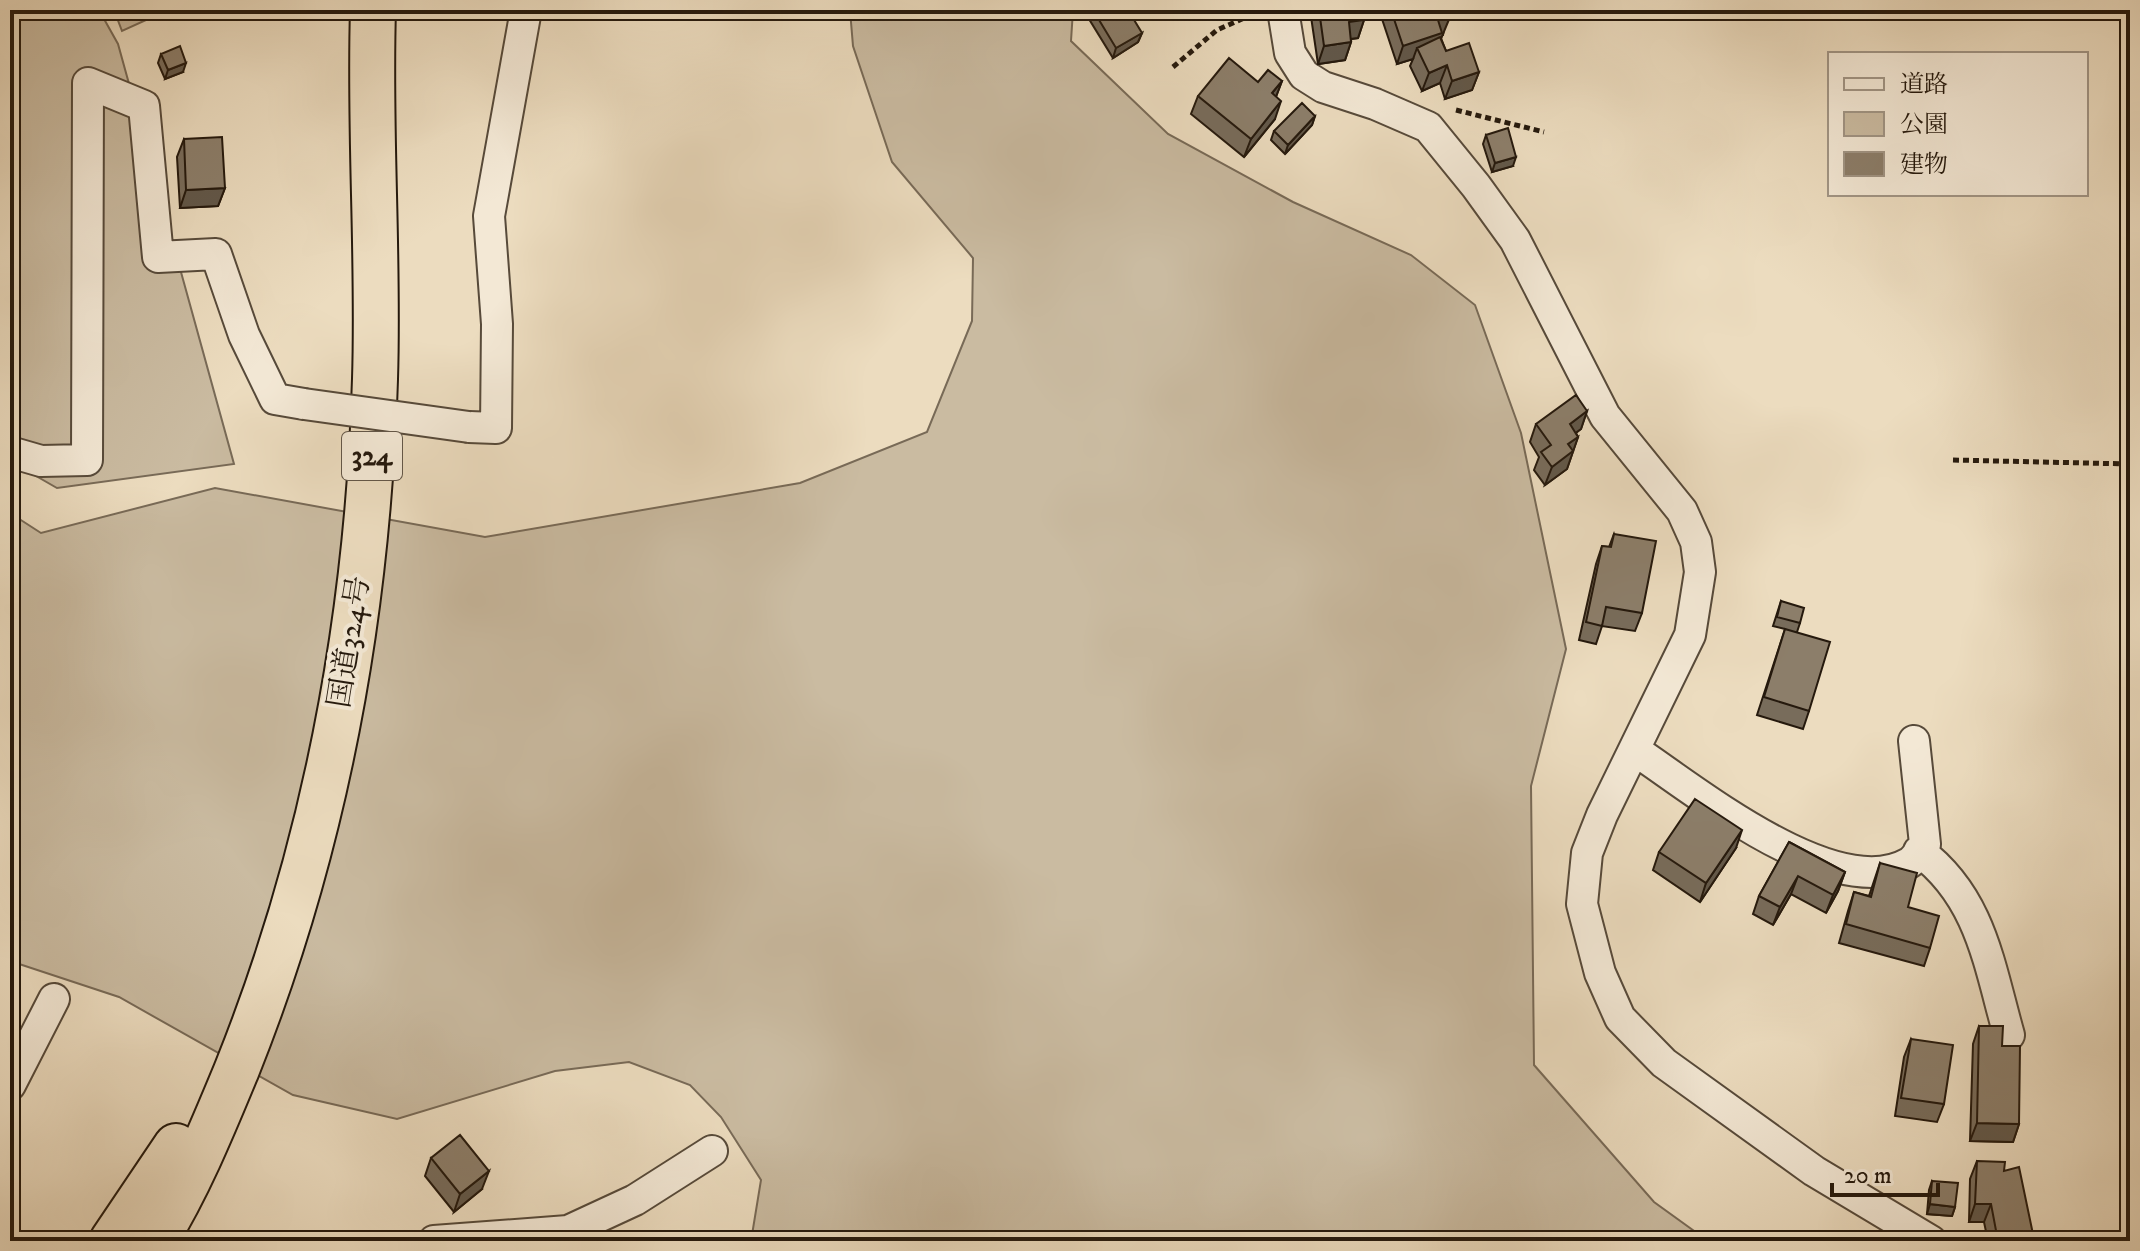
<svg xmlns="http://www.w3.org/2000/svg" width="2140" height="1251" viewBox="0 0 2140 1251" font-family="'IM FELL DW Pica','Noto Serif JP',serif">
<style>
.green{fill:#cabba1;stroke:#786a57;stroke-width:2}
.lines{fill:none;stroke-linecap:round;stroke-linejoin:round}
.street-casing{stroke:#574a3a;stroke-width:34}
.highway-casing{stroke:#25190d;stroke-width:48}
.path{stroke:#25190d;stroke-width:5;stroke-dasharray:6 4;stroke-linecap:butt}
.street{stroke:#f3e8d5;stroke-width:30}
.highway{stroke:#ecdcbf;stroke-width:44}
.street-bridge-casing{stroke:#574a3a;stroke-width:34;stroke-linecap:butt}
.street-bridge{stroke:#f3e8d5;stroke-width:30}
.wall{fill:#786c5b;stroke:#25190d;stroke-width:2}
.shaded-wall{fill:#62584a;stroke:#25190d;stroke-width:2}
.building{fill:#8c7e6a;stroke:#25190d;stroke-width:2}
.labels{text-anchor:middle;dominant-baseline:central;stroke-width:8;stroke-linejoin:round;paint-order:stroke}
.shield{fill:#f3e8d5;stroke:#635749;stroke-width:2}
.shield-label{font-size:28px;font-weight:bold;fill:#25190d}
.street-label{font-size:30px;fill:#25190d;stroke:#f3e8d5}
</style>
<rect width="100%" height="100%" fill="#ecdcbf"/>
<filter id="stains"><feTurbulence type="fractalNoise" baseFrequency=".0025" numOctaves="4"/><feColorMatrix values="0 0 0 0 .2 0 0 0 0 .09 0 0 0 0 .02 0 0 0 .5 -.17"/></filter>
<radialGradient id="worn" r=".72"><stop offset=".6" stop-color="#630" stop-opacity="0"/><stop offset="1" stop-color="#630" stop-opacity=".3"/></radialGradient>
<!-- green -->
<path class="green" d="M10,10H99L118,44L234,464L57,488L10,461Z
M114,10H168L122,31Z
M850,10H1073L1071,41L1168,134L1293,202L1411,255L1475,305L1521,433L1566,649L1531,786L1534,1065L1654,1202L1708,1241H751L761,1180L721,1117L690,1085L629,1062L555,1071L397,1119L293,1095L119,997L10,961V513L41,533L215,488L485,537L800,483L927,432L972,321L973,258L892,162L853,46Z"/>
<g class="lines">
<!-- street casing -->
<g class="street-casing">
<path id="street" d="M1283,10L1290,53L1304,75L1323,87L1375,104L1428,127L1476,186L1515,240L1605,416L1682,511L1696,542L1700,572L1690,635L1602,815L1587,853L1582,904L1600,973L1620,1018L1664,1063L1814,1171L1931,1241
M469,427L496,428L497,324L489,216L526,10
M10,452L41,461L87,460L88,83L144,106L158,257L216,254L244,335L275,399L304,404
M1636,751C1696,791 1836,905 1909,863C1916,859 1920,850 1925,844L1914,741
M1919,851C1981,897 1989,965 2009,1035
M10,1085L54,999
M434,1241L568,1231L635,1200L712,1151"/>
</g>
<!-- highway casing -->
<g class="highway-casing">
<path id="highway" d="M112,1241L176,1146
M155,1241C188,1188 213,1127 237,1069C325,849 368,616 375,379C379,256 369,133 373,10"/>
</g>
<!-- path -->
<path class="path" d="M1173,67L1217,30L1251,15
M1456,110L1544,132
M1953,460L2130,464"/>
<!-- street -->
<use href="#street" class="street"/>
<!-- highway -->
<use href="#highway" class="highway"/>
<!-- street-bridge casing -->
<g class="street-bridge-casing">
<path id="street-bridge" d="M304,404L469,427"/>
</g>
<!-- street-bridge -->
<use href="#street-bridge" class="street-bridge"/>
</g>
<!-- wall -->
<path class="wall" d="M1092,10L1142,33L1138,42L1113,58L1089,19Z
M1310,10H1448L1443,35H1442L1441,38L1446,51L1479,72L1472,90L1445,99L1440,83L1422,91L1410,66L1413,59L1397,64L1379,10L1376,18L1364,20L1358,38L1351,39V42L1345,60L1318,64Z
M161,54L183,72L165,79L158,63Z
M1282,81L1276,97L1275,119L1244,157L1191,114L1198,96L1258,82Z
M1315,116L1312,125L1285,154L1271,140L1274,131Z
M1486,135L1513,166L1492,172L1483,144Z
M184,139L225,188L218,206L180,208L177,157Z
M1587,411L1581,429L1576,433L1578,437L1567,469L1545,485L1534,470L1539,457L1530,442L1536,424Z
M1614,534L1642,613L1635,631L1602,626L1596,644L1579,640L1596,564L1602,546L1609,547Z
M1781,601L1800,623L1797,632L1809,711L1803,729L1757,715L1785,629L1773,626Z
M1789,842L1845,872L1838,891L1826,913L1791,894L1773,925L1753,914L1759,896Z
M1736,848L1700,902L1653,870L1659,852Z
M1880,863L1908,907L1930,948L1924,966L1839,943L1848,911L1854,892L1869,896Z
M1979,1026L2002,1046L2019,1124L2013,1142L1970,1141L1973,1044Z
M1911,1039L1944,1104L1937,1122L1895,1116L1904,1057Z
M431,1158L482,1189L454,1212L425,1176Z
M1977,1161L2004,1171L2034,1239L2033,1241H1988L1984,1222H1969L1970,1179Z
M1932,1181L1955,1207L1952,1216L1927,1214L1929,1190Z"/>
<!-- shaded-wall -->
<path class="shaded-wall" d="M1359,10H1379L1376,18L1364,20L1358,38L1342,40L1349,22Z
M1450,17L1436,51L1417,48L1413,59L1397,64L1403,46L1438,20Z
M1142,33L1138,42L1113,58L1116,48Z
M1351,42L1345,60L1318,64L1324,46Z
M186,63L183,72L165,79L168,70Z
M1447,65L1440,83L1422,91L1429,73Z
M1479,72L1472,90L1445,99L1452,81Z
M1282,81L1275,99L1272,93Z
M1281,101L1275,119L1244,157L1251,139Z
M1315,116L1312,125L1285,154L1288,145Z
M1516,157L1513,166L1492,172L1495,163Z
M225,188L218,206L180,208L186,190Z
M1587,411L1581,429L1563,442L1570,424Z
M1578,437L1567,469L1545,485L1552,467L1568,444Z
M1742,830L1736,848L1700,902L1706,883Z
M1845,872L1838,891L1826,913L1833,895Z
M1798,876L1791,894L1773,925L1780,907Z
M1977,1123L2019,1124L2013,1142L1970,1141Z
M489,1171L482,1189L454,1212L460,1194Z
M1930,1204L1955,1207L1952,1216L1927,1214Z
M1975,1204H1991L1984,1222H1969Z"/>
<!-- building -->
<path class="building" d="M1093,10H1128L1142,33L1116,48Z
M1319,10H1362L1364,20L1349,22L1351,42L1324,46Z
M1391,10H1448L1450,17L1438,20L1442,33L1403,46Z
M1440,37L1446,51L1469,43L1479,72L1452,81L1447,65L1429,73L1417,48Z
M180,46L186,63L168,70L161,54Z
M1229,58L1258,82L1268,70L1282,81L1272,93L1281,101L1251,139L1198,96Z
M1302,103L1315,116L1288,145L1274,131Z
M1508,128L1516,157L1495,163L1486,135Z
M222,137L225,188L186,190L184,139Z
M1576,395L1587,411L1570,424L1578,437L1568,444L1573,451L1552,467L1541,452L1551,445L1536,424Z
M1614,534L1656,541L1642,613L1606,607L1602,626L1586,622L1602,546L1611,547Z
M1781,601L1804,608L1800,623L1777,617Z
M1785,629L1830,642L1809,711L1764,697Z
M1695,799L1742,830L1706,883L1659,852Z
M1789,842L1845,872L1833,895L1798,876L1780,907L1759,896Z
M1880,863L1917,873L1908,907L1939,916L1930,948L1846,924L1854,892L1871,897Z
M1979,1026H2003L2002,1046H2020L2019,1124L1977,1123Z
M1911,1039L1953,1045L1944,1104L1901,1098Z
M460,1135L489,1171L460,1194L431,1158Z
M1977,1161L2005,1162L2004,1171L2019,1167L2034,1239L2023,1241H1998L1991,1204H1975Z
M1932,1181L1958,1183L1955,1207L1930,1204Z"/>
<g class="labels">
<!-- shield labels -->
<rect class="shield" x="342" y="432" width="60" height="48" rx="6"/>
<g class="shield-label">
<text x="372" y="456">324</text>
</g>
<!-- street labels -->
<g class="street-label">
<text transform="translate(350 642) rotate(-81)">国道324号</text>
</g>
</g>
<!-- margin -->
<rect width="2140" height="1251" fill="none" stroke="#ecdcbf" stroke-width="40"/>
<rect x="12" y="12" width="2116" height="1227" fill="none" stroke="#25190d" stroke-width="4"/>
<rect x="20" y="20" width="2100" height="1211" fill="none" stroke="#25190d" stroke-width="2"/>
<!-- legend -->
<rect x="1828" y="52" width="260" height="144" fill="#f3e8d5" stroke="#a19585" stroke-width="2"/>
<rect x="1844" y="78" width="40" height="12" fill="#f3e8d5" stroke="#a19585" stroke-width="2"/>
<text x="1900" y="92" font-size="24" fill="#25190d">道路</text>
<rect x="1844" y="112" width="40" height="24" fill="#cabba1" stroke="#a19585" stroke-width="2"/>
<text x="1900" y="132" font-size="24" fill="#25190d">公園</text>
<rect x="1844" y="152" width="40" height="24" fill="#8c7e6a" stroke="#a19585" stroke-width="2"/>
<text x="1900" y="172" font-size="24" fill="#25190d">建物</text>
<!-- scale -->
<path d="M1832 1183v12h106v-12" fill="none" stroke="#25190d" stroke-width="4"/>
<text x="1844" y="1183" font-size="24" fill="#25190d" stroke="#f3e8d5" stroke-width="6" paint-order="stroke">20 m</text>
<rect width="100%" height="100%" filter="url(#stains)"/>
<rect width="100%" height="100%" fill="url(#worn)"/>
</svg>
